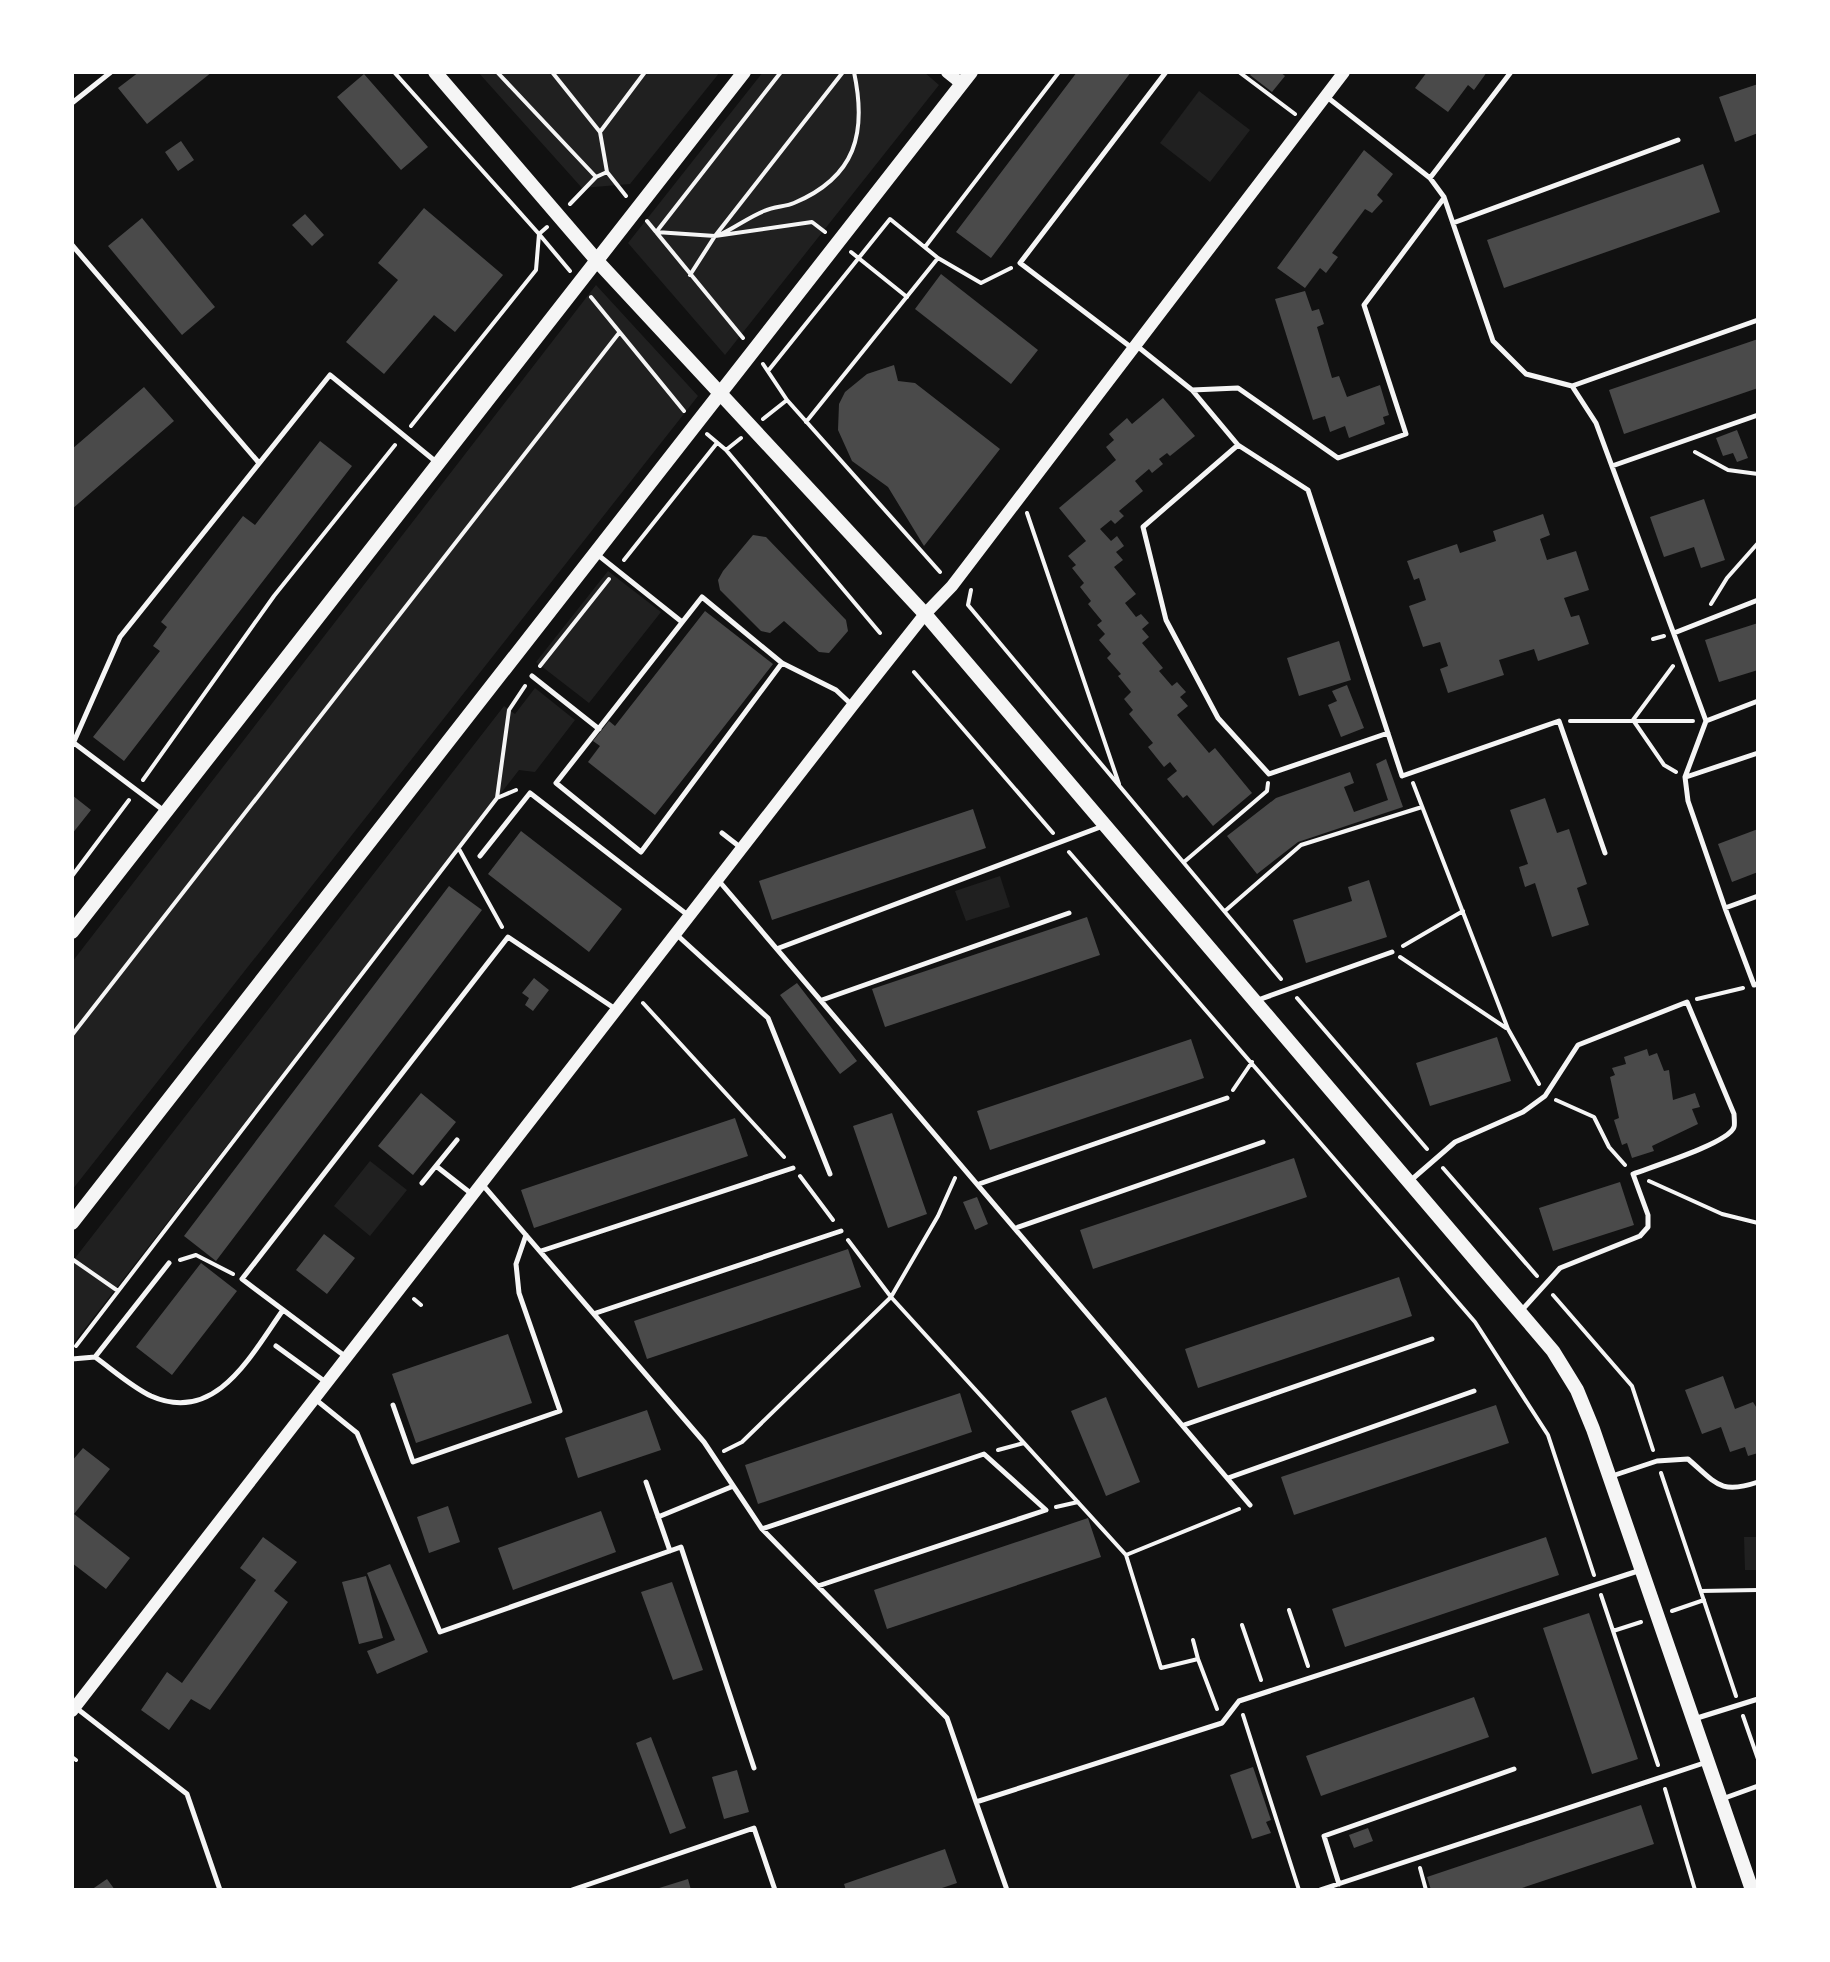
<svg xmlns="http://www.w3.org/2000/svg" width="1830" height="1962" viewBox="0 0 1830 1962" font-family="'Roboto Condensed',sans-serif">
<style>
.green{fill:#202020}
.building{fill:#4a4a4a}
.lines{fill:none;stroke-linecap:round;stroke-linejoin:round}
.path{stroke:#f5f5f5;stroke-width:4}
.service{stroke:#f5f5f5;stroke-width:5}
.tertiary{stroke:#f5f5f5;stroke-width:12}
.secondary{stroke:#f5f5f5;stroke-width:14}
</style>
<rect width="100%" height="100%" fill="#111"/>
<!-- green -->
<path class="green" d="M478,72H720L630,184L582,188Z
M763,72H924L939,85L725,355L628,243Z
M1199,91L1250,130L1210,182L1160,143Z
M596,285L698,396L72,1190V962Z
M608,571L661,612L589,703L536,662Z
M535,688L575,720L535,772L519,770L72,1345V1262L504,706L515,714Z
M1000,876L1010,907L966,921L955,891Z
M370,1161L407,1190L370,1236L334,1206Z
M1744,1537H1758V1570H1745Z"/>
<!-- building -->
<path class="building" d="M139,72H212L147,124L118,88Z
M1077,72H1131L991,258L956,232Z
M1252,72H1280L1285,76L1272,92L1250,75Z
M1427,72H1487L1474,90L1468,85L1448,112L1415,88Z
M364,74L428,147L401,170L337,97Z
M1758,84V133L1735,142L1719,97Z
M181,141L194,160L178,171L165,152Z
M1364,150L1393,174L1377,195L1383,201L1372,213L1365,209L1332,253L1338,257L1326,273L1320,268L1305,288L1277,268Z
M1703,164L1720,212L1504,288L1487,240Z
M424,208L503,275L455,332L434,315L384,374L346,342L398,280L378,263Z
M305,214L324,235L312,246L292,225Z
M142,218L215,307L182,335L108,246Z
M941,274L1038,350L1011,384L915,309Z
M1305,291L1312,311L1319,309L1324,324L1317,327L1332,378L1339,376L1347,397L1380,385L1389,415L1383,417L1385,424L1349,438L1345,426L1330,432L1325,416L1313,420L1275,299Z
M1758,339V388L1624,434L1609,390Z
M894,365L898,381L915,383L1000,449L924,546L888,487L852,461L838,430L839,404L845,392L867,374Z
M144,387L174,421L72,509V449Z
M1163,398L1195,436L1170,456L1167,453L1159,459L1163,464L1152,473L1149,469L1135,481L1143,491L1119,511L1124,516L1115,524L1111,520L1100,529L1111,541L1117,536L1124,546L1116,552L1123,560L1114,567L1136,594L1125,603L1136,617L1141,614L1149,623L1142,629L1149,637L1142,643L1163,668L1159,671L1172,686L1177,682L1186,692L1180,697L1188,706L1177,715L1209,753L1215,748L1252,793L1213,826L1187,795L1183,798L1167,779L1177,771L1170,762L1164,767L1148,747L1153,743L1129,714L1133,710L1124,699L1131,692L1118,676L1121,674L1107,658L1111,654L1099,640L1105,634L1097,625L1102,621L1088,604L1091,601L1080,587L1084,583L1072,568L1076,565L1068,556L1086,541L1059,508L1116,460L1106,447L1114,440L1109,434L1127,418L1132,424Z
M1737,430L1748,458L1737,462L1733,453L1723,456L1716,438Z
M320,441L352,466L124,761L93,737L160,651L153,646L167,627L161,622L243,516L255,525Z
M1704,499L1725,560L1701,568L1694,547L1664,557L1650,517Z
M1543,514L1550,535L1540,539L1547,560L1576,551L1589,590L1564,598L1571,617L1579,615L1589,644L1538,661L1534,649L1499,660L1504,675L1448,693L1440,669L1448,666L1440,642L1423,647L1409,606L1426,600L1419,578L1414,580L1407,561L1457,544L1460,553L1496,541L1493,531Z
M753,535L766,537L846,620L848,631L829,653L819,652L784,621L770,633L761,631L720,590L718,580L723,571Z
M705,611L773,664L655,815L588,762L600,746L593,741L609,721L615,726Z
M1758,623V670L1719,682L1705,640Z
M1339,641L1351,680L1299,696L1287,658Z
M1347,685L1364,728L1341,737L1328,705L1337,701L1332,691Z
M1386,759L1403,807L1298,842L1257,874L1227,836L1276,798L1350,772L1354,783L1344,787L1354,812L1388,800L1376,764Z
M72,795L91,810L72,834Z
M1545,798L1557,833L1569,829L1587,884L1577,888L1589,925L1552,937L1535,883L1525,887L1519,867L1528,864L1510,810Z
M973,809L986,848L772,920L759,881Z
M1758,829V872L1732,882L1718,844Z
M521,831L622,909L589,952L488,874Z
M1369,880L1387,937L1306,963L1293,920L1352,901L1348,887Z
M449,886L482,910L216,1261L184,1236Z
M1087,917L1100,955L885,1027L872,989Z
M534,978L549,990L533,1011L525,1005L529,998L522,993Z
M797,983L857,1061L840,1074L780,995Z
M1497,1037L1511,1081L1430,1106L1416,1063Z
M1191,1039L1204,1078L990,1150L977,1111Z
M1647,1049L1649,1056L1657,1053L1664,1071L1669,1070L1673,1100L1695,1093L1700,1107L1692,1109L1698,1124L1652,1146L1654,1151L1632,1158L1627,1143L1622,1145L1614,1120L1619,1118L1610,1077L1615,1075L1612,1068L1626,1064L1624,1057Z
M421,1093L456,1122L413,1175L378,1146Z
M892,1113L927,1214L888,1228L853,1126Z
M735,1118L748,1156L534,1228L521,1190Z
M1294,1158L1307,1197L1093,1269L1080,1230Z
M1620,1182L1634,1225L1553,1251L1539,1208Z
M977,1197L988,1224L975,1230L963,1202Z
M324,1234L355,1258L327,1294L296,1270Z
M848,1249L861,1287L647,1359L634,1321Z
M201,1263L237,1291L172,1375L136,1347Z
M1399,1277L1412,1316L1198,1388L1185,1349Z
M508,1334L532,1403L416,1443L392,1374Z
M1723,1376L1735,1409L1753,1402L1758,1410V1453L1748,1456L1745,1447L1730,1452L1721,1427L1702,1434L1685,1390Z
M960,1393L972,1432L758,1504L745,1465Z
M1106,1397L1140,1482L1106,1496L1071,1411Z
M1496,1405L1509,1443L1294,1515L1281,1477Z
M647,1410L661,1450L578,1478L565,1438Z
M83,1448L110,1469L74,1514L130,1558L106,1589L72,1563V1461Z
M448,1506L460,1542L429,1553L417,1517Z
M601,1511L616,1552L513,1590L498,1548Z
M1088,1518L1101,1557L887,1629L874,1590Z
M263,1537L297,1562L274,1591L288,1602L210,1710L191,1699L169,1730L141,1710L167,1672L182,1683L256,1580L240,1568Z
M1546,1537L1559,1575L1345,1647L1332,1609Z
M390,1564L428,1652L377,1674L367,1651L395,1640L367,1573Z
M366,1576L383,1638L359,1644L342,1582Z
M672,1582L703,1670L673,1680L641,1592Z
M1589,1613L1638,1759L1592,1774L1543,1628Z
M1474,1697L1489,1737L1321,1796L1306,1756Z
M651,1737L686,1828L670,1834L636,1743Z
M1253,1767L1271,1820L1266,1822L1271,1833L1252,1839L1230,1775Z
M737,1770L749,1812L724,1819L712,1777Z
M1641,1805L1654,1844L1516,1890H1431L1427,1877Z
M1368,1828L1373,1841L1354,1848L1349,1835Z
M945,1849L957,1883L936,1890H846L844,1884Z
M107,1879L115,1890H91Z
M688,1879L691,1890H656V1889Z"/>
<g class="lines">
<!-- path -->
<path class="path" d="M394,72L539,234L536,270L411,426
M497,72L596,177
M552,72L600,132L645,72
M1239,72L1295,114
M600,132L607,172
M570,204L596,177L607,172L626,196
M647,221L743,338
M547,227L539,234L570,271
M657,231L781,72
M656,232L715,236L812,222L825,232
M721,234C736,227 749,217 764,211C774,206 785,207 794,203C856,177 867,133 854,72
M925,247L1059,72
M851,252L907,297
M690,275L715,236L843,72
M591,297L684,411
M763,364L787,400
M768,371L890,219L938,258
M763,419L787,400L940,572
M806,422L938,258L981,283L1011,268
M707,434L726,450
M741,438L726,450L880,633
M1695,452L1728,470L1758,474
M1027,513L1119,784
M624,560L717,443
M971,590L968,605L1281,979
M1711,604L1727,578L1758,543
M1653,639L1664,636
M540,666L609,579
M1673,666L1633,720L1664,765L1676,772
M914,672L1053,833
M1570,721H1693
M143,780L274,596L395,445
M1413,783L1508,1029L1539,1084
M497,798L509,710L525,686
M459,849L502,927
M1069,852L1475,1322L1548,1435L1594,1575
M1184,862L1267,791L1268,783
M72,876L129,800
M1225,911L1301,845L1422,807
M1403,946L1463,911
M1400,957L1506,1028
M1297,998L1427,1149
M1697,999L1743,988
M643,1003L784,1157
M72,1035L619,333
M1233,1090L1252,1062
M1556,1100L1594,1117L1609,1147L1625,1165
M1443,1168L1537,1276
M800,1176L833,1220
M1649,1181L1722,1214L1758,1223
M848,1240L891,1297L1126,1555L1161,1668L1198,1659L1217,1709
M72,1259L118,1291
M180,1260L196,1255L233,1274
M1553,1295L1632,1386L1653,1450
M414,1299L421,1305
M76,1346L497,798L516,790
M998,1450L1024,1443
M724,1451L742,1442L891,1297L938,1216L955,1178
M1661,1473L1736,1696
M1056,1507L1078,1502
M1126,1555L1239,1509
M1701,1591L1758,1590
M1601,1595L1658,1765
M1289,1610L1308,1666
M1672,1611L1704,1600
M1242,1625L1261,1680
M1613,1631L1641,1622
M1193,1640L1198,1659
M1243,1715L1299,1890
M1743,1716L1758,1759
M72,1757L76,1760
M1665,1789L1695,1890
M1420,1868L1426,1890"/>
<!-- service -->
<path class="service" d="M1327,97L1430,178L1444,197L1493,341L1526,374L1572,386L1596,423L1706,721L1685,777L1688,801L1725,908L1758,896
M72,103L111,72
M1430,178L1511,72
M1453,223L1678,140
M72,245L259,463
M1137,346L1192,390L1238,445L1143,527L1166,620L1218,718L1269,774L1388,733
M1132,348L1020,263L1166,72
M1572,386L1758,320
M1192,390L1238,388L1338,458L1406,434L1364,305L1444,198
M1238,445L1308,490L1402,776L1559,721L1605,853
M1612,466L1758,415
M598,555L682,622
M1674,633L1758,600
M782,663L641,852L556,783L702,597L782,663L836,690L852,705
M532,676L599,729
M1706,721L1758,701
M72,736L74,743L163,810
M72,746L120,637L330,375L435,461
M1686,777L1758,753
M722,833L740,847
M480,856L530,793L689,916
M719,881L1250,1505
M1725,908L1754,985L1758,984
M677,935L768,1018L830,1174
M779,948L1103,826
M822,1000L1069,913
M1258,1000L1392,952
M436,1166L473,1195
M1410,1181L1455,1142L1523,1112L1545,1096L1578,1045L1687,1002L1734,1114C1734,1116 1735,1125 1734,1127C1729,1143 1651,1167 1633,1174L1648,1215V1227L1640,1236L1560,1268L1522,1310
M422,1183L457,1140
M482,1184L704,1442L762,1529L947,1718L976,1802
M979,1184L1227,1098
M1016,1228L1263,1142
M541,1251L793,1168
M169,1263L95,1357C113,1370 132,1387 151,1396C216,1425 251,1355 283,1310
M596,1313L841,1231
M276,1346L327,1383
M346,1357L242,1279L508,937L617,1010
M72,1359L95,1357
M315,1399L357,1433L440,1632L681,1547L754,1768
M393,1405L413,1462L560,1411L519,1293L516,1264L526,1235
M1184,1425L1432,1339
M1612,1476L1657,1461L1688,1459C1716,1483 1720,1495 1758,1482
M1228,1478L1474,1391
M646,1482L670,1551
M658,1517L731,1487
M762,1529L984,1454L1046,1510L818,1586
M75,1707L187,1794L220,1890
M1694,1719L1758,1699
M1722,1799L1758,1786
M1339,1884L1324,1836L1514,1769
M572,1890L754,1828L775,1890
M1007,1890L976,1802L1222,1723L1239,1701L1641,1570
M1320,1890L1707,1762"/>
<!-- tertiary -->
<path class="tertiary" d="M947,72L962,84
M72,1711L853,705L925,614L952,586L1344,72"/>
<!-- secondary -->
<path class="secondary" d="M435,72L599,263L925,614L1553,1351L1577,1390L1593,1429L1752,1890
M72,932L744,72
M72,1223L971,72"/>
</g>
<!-- border -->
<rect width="1830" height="1962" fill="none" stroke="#ffffff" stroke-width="148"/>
</svg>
